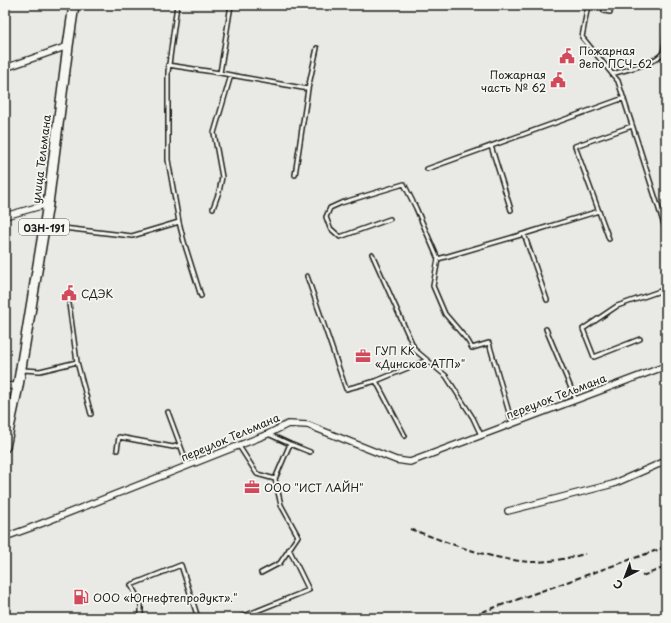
<svg xmlns="http://www.w3.org/2000/svg" width="671" height="623" viewBox="0 0 671 623" font-family="'Playpen Sans',sans-serif">
<style>
.lines{fill:none;stroke-linecap:round;stroke-linejoin:round}
.service-casing{stroke:#1c1c1c;stroke-width:6}
.minor-casing{stroke:#1c1c1c;stroke-width:8}
.primary-casing{stroke:#1c1c1c;stroke-width:12}
.service{stroke:#f6f6f2;stroke-width:3}
.minor{stroke:#f6f6f2;stroke-width:5.5}
.primary{stroke:#f6f6f2;stroke-width:9}
.rail{stroke:#1c1c1c;stroke-width:2;stroke-dasharray:6 3;stroke-linecap:butt}
.labels{text-anchor:middle;dominant-baseline:central;stroke-width:3.5;stroke-linejoin:round;paint-order:stroke}
.shield{fill:#f6f6f2;stroke:#5d5d5c;stroke-width:1}
.shield-label{font-size:10px;font-weight:bold;fill:#1c1c1c}
.poi-label{font-size:11px;fill:#1c1c1c;stroke:#f6f6f2;text-anchor:start}
.street-label{font-size:11px;fill:#1c1c1c;stroke:#f6f6f2}
</style>
<rect width="100%" height="100%" fill="#e9e9e5"/>
<filter id="ink" filterUnits="userSpaceOnUse"><feTurbulence type="fractalNoise" baseFrequency=".025" numOctaves="2"/><feDisplacementMap in="SourceGraphic" scale="8" xChannelSelector="R" yChannelSelector="G"/><feConvolveMatrix kernelMatrix="1 2 1 2 8 2 1 2 1" color-interpolation-filters="sRGB"/></filter>
<g filter="url(#ink)">
<g class="lines">
<!-- service casing -->
<g class="service-casing">
<path id="service" d="M177,5L168,72V160L179,222L184,242L201,296
M588,5L582,37L618,81L666,231
M605,5L604,11L610,12
M168,65L220,73L308,89
M220,73L231,5
M612,74C625,70 658,63 663,52C665,47 665,39 666,33
M491,146L511,210
M427,169L624,98
M295,175L308,89L317,48
M213,208L219,192L222,177L214,133L231,75
M390,219L340,237L330,228L326,217L330,208L341,203L404,184L416,208L438,259L433,286L445,314L468,341L472,348L489,343L512,423
M46,226L132,236L179,222
M524,234L547,300
M609,239L575,146L632,126
M372,254L415,350L446,376L473,418L481,435
M438,259L524,234L599,211
M307,276L346,389L376,381L427,360
M69,304L77,362L91,414
M546,329L576,400
M640,339L594,357L583,329L617,306L666,289
M23,370L40,371L77,362
M376,381L405,436
M168,412L188,466
M268,434L290,444L310,452
M239,446L257,474L275,479L290,444
M117,450L119,437L173,447L180,445
M261,573L280,563L298,536L281,505L275,479
M138,618L141,614V604L131,585L181,565L198,618
M239,618L309,590L289,549"/>
</g>
<!-- minor casing -->
<g class="minor-casing">
<path id="minor" d="M5,68L68,46
M5,216L48,204
M5,386H18
M508,511L613,484L666,461
M5,537L30,528L268,434L288,424L308,425L396,460L410,462L666,366"/>
</g>
<!-- primary casing -->
<g class="primary-casing">
<path id="primary" d="M5,447L18,386L48,204L68,46L74,5"/>
</g>
<!-- service -->
<use href="#service" class="service"/>
<!-- minor -->
<use href="#minor" class="minor"/>
<!-- primary -->
<use href="#primary" class="primary"/>
<!-- rail -->
<path class="rail" d="M410,529C450,543 489,560 533,562C551,562 568,558 585,554
M642,576L666,567
M465,618L666,547"/>
</g>
</g>
<!-- icons -->
<defs>
<g id="civic-bare" transform="scale(1.2)"><path d="M-.6-6.5H3V-4.5H.6V-3L4-1V1h2V6H-6V1h2V-1L-.6-3ZM-1.2 2.5V6h2.4V2.5Z" fill="#d1495b" stroke="#f6f6f2" stroke-width="2.5" paint-order="stroke"/></g>
<g id="office-bare" transform="scale(1.2)"><path d="M-6-3h4V-5.5h4V-3h4V5H-6ZM-1-4.5V-3h2v-1.5ZM-6 0V1H6V0Z" fill="#d1495b" stroke="#f6f6f2" stroke-width="2.5" paint-order="stroke"/></g>
<g id="fuel-bare" transform="scale(1.2)"><path d="M-5.5-6h7V0h2V4h1.3V-2.5L3-4.5l.8-.8L6-3V5H2.5V1h-1V6h-7ZM-4.2-4.7v3.2H.2V-4.7Z" fill="#d1495b" stroke="#f6f6f2" stroke-width="2.5" paint-order="stroke"/></g>
</defs>
<g fill-rule="evenodd">
<use href="#civic-bare" x="567" y="56"/>
<use href="#civic-bare" x="558" y="80"/>
<use href="#civic-bare" x="69" y="293"/>
<use href="#office-bare" x="363" y="356"/>
<use href="#office-bare" x="252" y="487"/>
<use href="#fuel-bare" x="81" y="597"/>
</g>
<g class="labels">
<!-- shield labels -->
<rect class="shield" x="19" y="219" width="50" height="16" rx="3"/>
<g class="shield-label">
<text x="44" y="227">03Н-191</text>
</g>
<!-- poi labels -->
<g class="poi-label">
<text x="579" y="50">Пожарная<tspan x="579" dy="13">депо ПСЧ-62</tspan></text>
<text x="546" y="74" text-anchor="end">Пожарная<tspan x="546" dy="13">часть № 62</tspan></text>
<text x="81" y="293">СДЭК</text>
<text x="375" y="350">ГУП КК<tspan x="375" dy="13">«Динское АТП»"</tspan></text>
<text x="264" y="487">ООО "ИСТ ЛАЙН"</text>
<text x="93" y="597">ООО «Югнефтепродукт»."</text>
</g>
<!-- street labels -->
<g class="street-label">
<text transform="translate(41 159) rotate(-83)">улица Тельмана</text>
<text transform="translate(556 396) rotate(-21)">переулок Тельмана</text>
<text transform="translate(230 437) rotate(-23)">переулок Тельмана</text>
</g>
</g>
<!-- margin -->
<rect width="671" height="623" fill="none" stroke="#f6f6f2" stroke-width="20"/>
<rect x="10" y="10" width="651" height="603" fill="none" stroke="#1c1c1c" stroke-width="1.5" filter="url(#ink)"/>
<!-- north arrow -->
<g transform="translate(625 577) rotate(222)" stroke="#f6f6f2" stroke-width="3" paint-order="stroke">
<path d="M0-3L7 15L0 10L-7 15Z" fill="#1c1c1c"/>
<text y="-6" font-size="11" font-weight="bold" text-anchor="middle" fill="#1c1c1c">С</text>
</g>
</svg>
